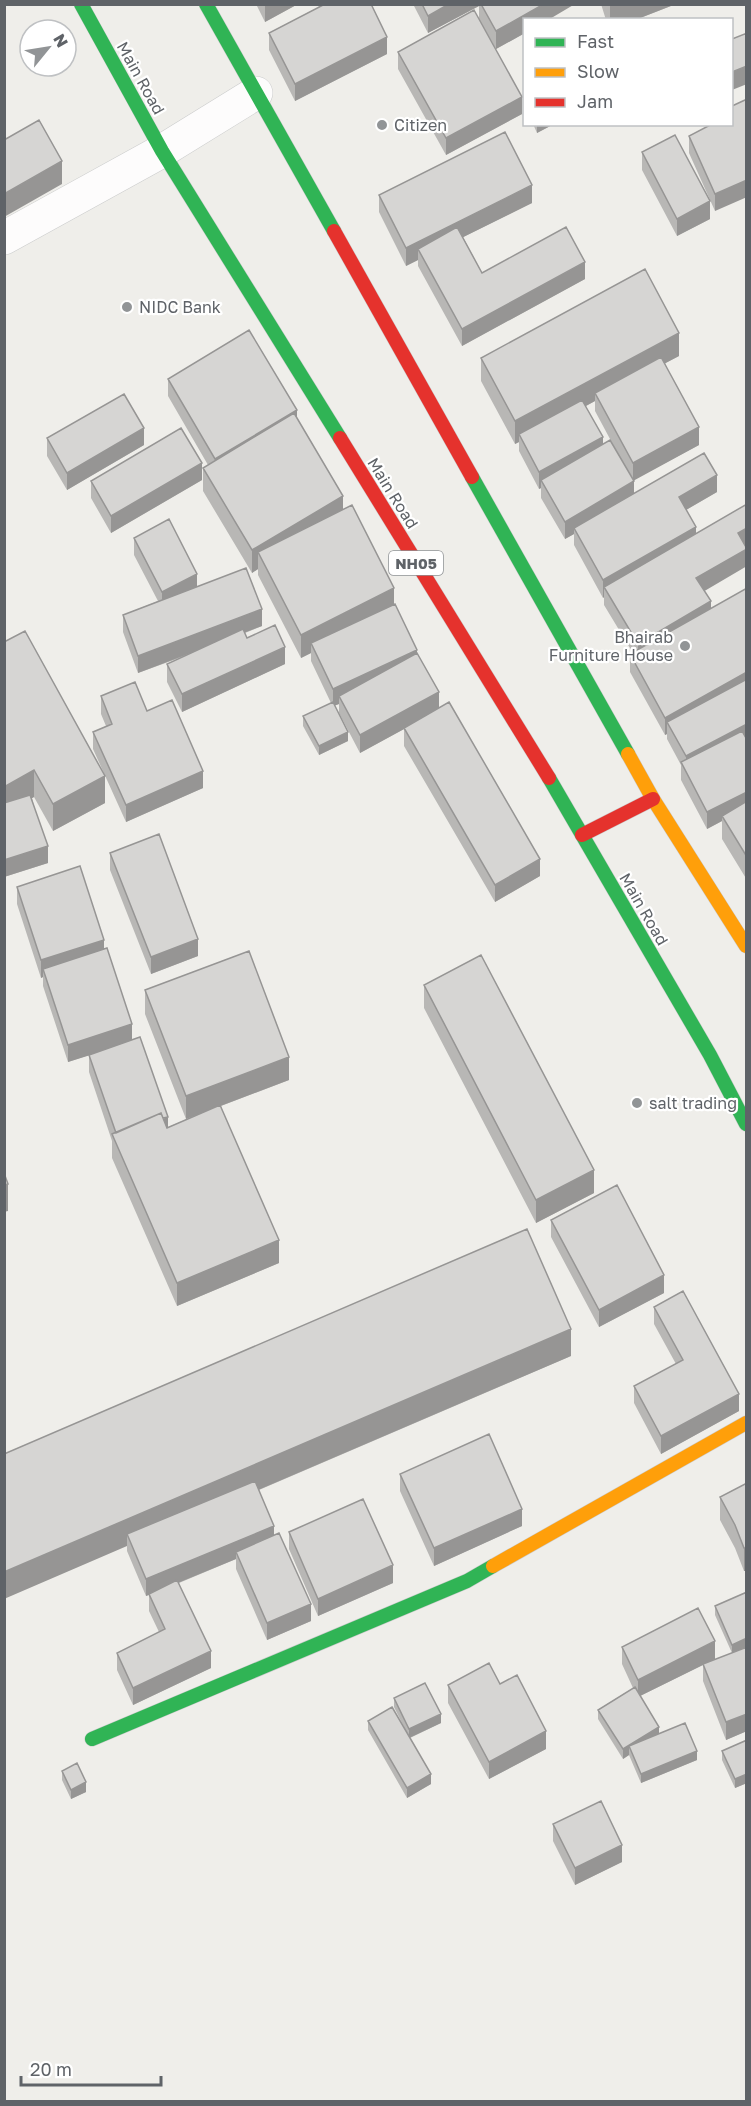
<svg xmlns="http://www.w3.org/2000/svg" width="751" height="2106" viewBox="0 0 751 2106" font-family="'Golos Text',sans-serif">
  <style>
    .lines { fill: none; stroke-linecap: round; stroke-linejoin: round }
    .street-casing { stroke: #cbcccc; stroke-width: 34 }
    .fast-casing { stroke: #cacacb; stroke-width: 15 }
    .slow-casing { stroke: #cacacb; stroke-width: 15 }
    .jam-casing { stroke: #cacacb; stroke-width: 15 }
    .street { stroke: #fdfcfc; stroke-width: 33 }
    .fast { stroke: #30b455; stroke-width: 14 }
    .slow { stroke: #ff9f0a; stroke-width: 14 }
    .jam { stroke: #e5322d; stroke-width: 14 }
    .wall { fill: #b8b7b5; fill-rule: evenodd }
    .shaded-wall { fill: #969594 }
    .building { fill: #d6d5d3; stroke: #969594; stroke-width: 1.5 }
    .poi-dot { fill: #919496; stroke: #fff; stroke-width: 2 }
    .labels { text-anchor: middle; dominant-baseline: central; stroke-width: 4.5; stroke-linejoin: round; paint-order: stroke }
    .shield { fill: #fff; stroke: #8f9295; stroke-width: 1.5 }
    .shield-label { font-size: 15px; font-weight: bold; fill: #5f6368 }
    .street-label { font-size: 16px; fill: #5f6368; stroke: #fff }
    .poi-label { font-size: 16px; fill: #5f6368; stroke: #fff; text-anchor: start }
  </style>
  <rect width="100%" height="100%" fill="#efeeea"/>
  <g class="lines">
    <g class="street-casing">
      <path id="street" d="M4 238 162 151 256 93"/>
    </g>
    <g class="fast-casing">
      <path id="fast" d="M81 4 162 151 340 438
        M206 4 334 231
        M472 477 628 754
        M549 778 710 1055 746 1124
        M92 1739 467 1581 493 1566"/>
    </g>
    <g class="slow-casing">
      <path id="slow" d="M628 754 653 799 746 946
        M493 1566 746 1423"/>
    </g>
    <g class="jam-casing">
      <path id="jam" d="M334 231 472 477
        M340 438 549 778
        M582 835 653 799"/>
    </g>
    <use href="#street" class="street"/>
    <use href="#fast" class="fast"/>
    <use href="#slow" class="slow"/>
    <use href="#jam" class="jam"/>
  </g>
  <path class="wall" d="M256 4H298L265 22Z
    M317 4H371L387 54 295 101 269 50V33L319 7Z
    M413 4H575L525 20V33L496 49 479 19V6L428 33Z
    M601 4H676L635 20H606Z
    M398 52 522 114 446 155 398 69Z
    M533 124H554L537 133Z
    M732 124 715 211 689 153V136Z
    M642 152 710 219 677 236 642 170Z
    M379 195 532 203 463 237 482 273 585 279 462 346 418 266V260L406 266 379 212Z
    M679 356 665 363 699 445 633 480 634 494 717 492 686 510 696 533 745 546 704 591 711 609 747 588V880L722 839V821L707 829 681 780V765L667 739V734L665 735 630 672V654L633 653 604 605V597L603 598 574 545V534L565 539 541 498V488L539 489 519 451V442L515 444 481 381V358ZM595 401V411L617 452 603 444 586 406Z
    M168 379 297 418 343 509 394 604 417 654 439 708 540 876 495 902 404 746V729L360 753 339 713V704L334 706 348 741 319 755 303 726V716L331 703 311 661V653L301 658 258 575V569L252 573 203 491V468L208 465 168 396Z
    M47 438 144 445 67 490 47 456Z
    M202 480 111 533 91 498V481Z
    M134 538 197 586 262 626 245 633 247 638 285 664 182 712 167 682V664L193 653 138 673 123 632V615L158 601 134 555Z
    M4 642 105 803 53 831 34 797 32 798 48 863 4 877Z
    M101 696 147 711 203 788 126 822 93 749V732L106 726 101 714Z
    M110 853 198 956 151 974 110 870Z
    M17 887 104 949 132 1040 168 1127 202 1113 186 1119 145 1014V990L289 1080 221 1106 279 1263 177 1306 112 1158V1141L89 1072V1055L68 1062 43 986V977L41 978 17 904Z
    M424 985 594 1193 536 1223 424 1008Z
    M551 1220 664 1293 599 1327 551 1237Z
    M654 1307 739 1411 661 1454 634 1403V1386L676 1364 654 1324Z
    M571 1356 259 1490 274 1535 311 1621 267 1640 236 1569V1559L179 1583 211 1668 133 1705 117 1670V1653L159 1632 149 1611V1595L146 1596 127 1551V1546L4 1454Z
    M400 1474 522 1526 434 1566 400 1491Z
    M747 1483V1571H744L735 1548 720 1520V1497Z
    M289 1532 393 1583 318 1616 289 1549Z
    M747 1592V1731L726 1740 703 1681V1665L640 1696 659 1734 697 1760 641 1783 629 1755 623 1759 598 1719V1710L633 1688 622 1664V1647L715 1659 709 1662 732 1653 715 1615V1606Z
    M500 1684 546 1749 489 1779 448 1703V1685Z
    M394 1698 441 1723 410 1738 431 1784 407 1798 368 1730V1721L404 1727 394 1707Z
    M747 1740V1783L735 1788 722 1760V1751Z
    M62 1771 86 1792 71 1799 62 1780Z
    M553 1824 622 1862 575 1885 553 1841Z"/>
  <path class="shaded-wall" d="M265 4H298L265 22Z
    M449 4H479V6L428 33V16Z
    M544 4H575L548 20H525V33L496 49V31Z
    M612 4H676L635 20H610V6Z
    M387 37V54L295 101V84Z
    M747 66V84L732 90V72Z
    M522 97V114L446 155V138Z
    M537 124H554L537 133Z
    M62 161V184L4 217V194Z
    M747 180V197L715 211V194Z
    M532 185V203L423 257 418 249V260L406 266V248Z
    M710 201V219L677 236V219Z
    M585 262V279L462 346V329Z
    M679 333V356L598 399 595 393V401L523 440 519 434V442L515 444V421Z
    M297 410V427L215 476V459Z
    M699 427V445L633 481V463Z
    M144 428V445L67 490V473Z
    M603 437V454L541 480V488L539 489V472Z
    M202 463V480L111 533V516Z
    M717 475V492L679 514V497Z
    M634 481V499L574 528V534L565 539V522Z
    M343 496V519L258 552V569L252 573V550Z
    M696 527V545L604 587V597L603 598V580Z
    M747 528V545L738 550V533Z
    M747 549V566L696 596V578Z
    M197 574V591L162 609V592Z
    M394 588V611L311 643V653L301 658V635Z
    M711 601V619L638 661V644Z
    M262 609V626L138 673V656Z
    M285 647V664L182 712V694Z
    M417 650V667L339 696V704L333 706V689Z
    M747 672V689L667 722V734L665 735V718Z
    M439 692V710L360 753V735Z
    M747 724V741L686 770V756Z
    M348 732V741L319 755V746Z
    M34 770V797L4 814V787Z
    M203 771V788L126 822V805Z
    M105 776V803L53 831V804Z
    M747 792V809L722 816V821L707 829V812Z
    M48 846V863L4 877V860Z
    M540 859V876L495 902V885Z
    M198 939V956L151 974V957Z
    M104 940V957L43 969V977L41 978V960Z
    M132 1024V1042L68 1062V1045Z
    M289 1057V1080L186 1119V1096Z
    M168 1117V1134H116Z
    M594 1170V1193L536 1223V1200Z
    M8 1184V1211L4 1212V1185Z
    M279 1240V1263L177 1306V1283Z
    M664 1275V1293L599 1327V1310Z
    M571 1329V1356L132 1544 127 1534V1546L4 1599V1572Z
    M739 1394V1411L661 1454V1436Z
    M522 1509V1526L434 1566V1548Z
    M274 1526V1544L236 1552V1559L146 1596V1579Z
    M744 1548H747V1571H744Z
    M393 1565V1583L318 1616V1599Z
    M311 1604V1621L267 1640V1623Z
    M747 1638V1648L732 1654V1645Z
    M715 1641V1659L638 1697V1680Z
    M211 1651V1668L133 1705V1688Z
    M441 1714V1723L409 1738V1729Z
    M747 1714V1731L726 1740V1722Z
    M659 1727V1736L629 1746V1755L623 1759V1749Z
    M546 1731V1749L489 1779V1762Z
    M697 1751V1760L641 1783V1774Z
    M431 1774V1784L407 1798V1788Z
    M747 1774V1783L735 1788V1779Z
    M86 1782V1792L71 1799V1790Z
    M622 1845V1862L575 1885V1868Z"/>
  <path class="building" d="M325 4H371L387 37 295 84 269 33Z
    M422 4H449L428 16Z
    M481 4H544L496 31Z
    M474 10 522 97 446 138 398 52Z
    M747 33V66L732 72V39Z
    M745 100 747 102V180L715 194 689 136 712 124H732V106Z
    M39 120 62 161 4 194V140Z
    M505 132 532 185 406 248 379 195Z
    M675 135 710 201 677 219 642 152Z
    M457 227 482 273 566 227 585 262 462 329 418 249Z
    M645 269 679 333 515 421 481 358Z
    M249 330 297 410 215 459 168 379Z
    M661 357 699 427 633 463 595 393Z
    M124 394 144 428 67 473 47 438Z
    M582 400 603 437 539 472 519 434Z
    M294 413 343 496 252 550 203 468Z
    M181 428 202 463 111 516 91 481Z
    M610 440 634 481 565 522 541 480Z
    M704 453 717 475 679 497 696 527 603 580 574 528Z
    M747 504V528L738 533 747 549 696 578 711 601 638 644 604 587Z
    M352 505 394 588 301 635 258 552Z
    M169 519 197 574 162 592 134 538Z
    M246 568 262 609 138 656 123 615Z
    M747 588V672L665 718 630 654Z
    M395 604 417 650 333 689 311 643Z
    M275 625 285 647 182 694 167 664 243 629 247 638Z
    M25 631 105 776 53 804 34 770 4 787V642Z
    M417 653 439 692 360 735 339 696Z
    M747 679V724L686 756 667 722Z
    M135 682 147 711 172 700 203 771 126 805 93 732 112 724 101 696Z
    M333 702 348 732 319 746 303 716Z
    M449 702 540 859 495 885 404 728Z
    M742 731 747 740V792L707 812 681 762Z
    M30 795 48 846 4 860V803Z
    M747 801V857L722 816Z
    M159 834 198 939 151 957 110 853Z
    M80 866 104 940 41 960 17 887Z
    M107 948 132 1024 68 1045 43 969Z
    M249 951 289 1057 186 1096 145 990Z
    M481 955 594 1170 536 1200 424 985Z
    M140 1037 168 1117 163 1118 161 1113 116 1133 89 1055Z
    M220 1105 279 1240 177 1283 112 1134 161 1113 167 1128Z
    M4 1173 8 1184 4 1185Z
    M617 1185 664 1275 599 1310 551 1220Z
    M527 1229 571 1329 4 1572V1454Z
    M683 1291 739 1394 661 1436 634 1386 683 1360 654 1307Z
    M489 1434 522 1509 434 1548 400 1474Z
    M255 1481 274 1526 146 1579 127 1534Z
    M747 1483V1548H744L735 1525 720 1497Z
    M363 1499 393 1565 318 1599 289 1532Z
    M279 1533 311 1604 267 1623 236 1552Z
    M177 1580 211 1651 133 1688 117 1653 165 1629 149 1594Z
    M747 1592V1638L732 1645 715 1606Z
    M698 1608 715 1641 638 1680 622 1647Z
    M747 1647V1714L726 1722 703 1664Z
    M489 1663 500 1684 517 1675 546 1731 489 1762 448 1685Z
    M425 1683 441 1714 409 1729 394 1698Z
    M635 1687 659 1727 623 1749 598 1710Z
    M392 1707 431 1774 407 1788 368 1721Z
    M685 1723 697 1751 641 1774 629 1746Z
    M747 1740V1774L735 1779 722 1751Z
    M77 1763 86 1782 71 1790 62 1771Z
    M601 1801 622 1845 575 1868 553 1824Z"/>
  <g class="poi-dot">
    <circle cx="382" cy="125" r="6"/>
    <circle cx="127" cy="307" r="6"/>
    <circle cx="685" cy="646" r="6"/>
    <circle cx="637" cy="1103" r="6"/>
  </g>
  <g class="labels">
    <rect class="shield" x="389" y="551" width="54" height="24" rx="4.5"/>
    <g class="shield-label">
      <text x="416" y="563">NH05</text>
    </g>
    <g class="street-label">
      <text transform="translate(141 78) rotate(61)">Main Road</text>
      <text transform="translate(393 493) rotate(58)">Main Road</text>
      <text transform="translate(644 909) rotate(60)">Main Road</text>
    </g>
    <g class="poi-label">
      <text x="394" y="125">Citizen</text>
      <text x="139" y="307">NIDC Bank</text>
      <text x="673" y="637" text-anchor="end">Bhairab<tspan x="673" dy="18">Furniture House</tspan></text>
      <text x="649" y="1103">salt trading</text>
    </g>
  </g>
  <rect width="751" height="2106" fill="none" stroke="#5f6368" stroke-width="12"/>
  <rect x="523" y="18" width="210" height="108" fill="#ffffff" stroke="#bfc1c3" stroke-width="1.5"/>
  <rect x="535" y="38" width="30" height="9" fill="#30b455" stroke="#bfc1c3" stroke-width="1.5"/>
  <text x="577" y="48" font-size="18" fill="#5f6368">Fast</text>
  <rect x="535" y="68" width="30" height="9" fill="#ff9f0a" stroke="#bfc1c3" stroke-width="1.5"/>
  <text x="577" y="78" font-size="18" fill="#5f6368">Slow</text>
  <rect x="535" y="98" width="30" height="9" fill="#e5322d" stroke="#bfc1c3" stroke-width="1.5"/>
  <text x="577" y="108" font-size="18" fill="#5f6368">Jam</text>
  <g transform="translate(48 48) rotate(60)"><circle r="28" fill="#ffffff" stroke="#bfc1c3" stroke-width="1.5"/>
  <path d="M0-4.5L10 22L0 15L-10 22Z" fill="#919496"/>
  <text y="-9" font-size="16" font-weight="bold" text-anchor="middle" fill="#5f6368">N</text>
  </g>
  <path d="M21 2076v9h140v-9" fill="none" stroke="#5f6368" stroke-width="3"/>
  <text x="30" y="2076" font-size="18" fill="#5f6368" stroke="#ffffff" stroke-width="4.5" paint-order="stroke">20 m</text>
</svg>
